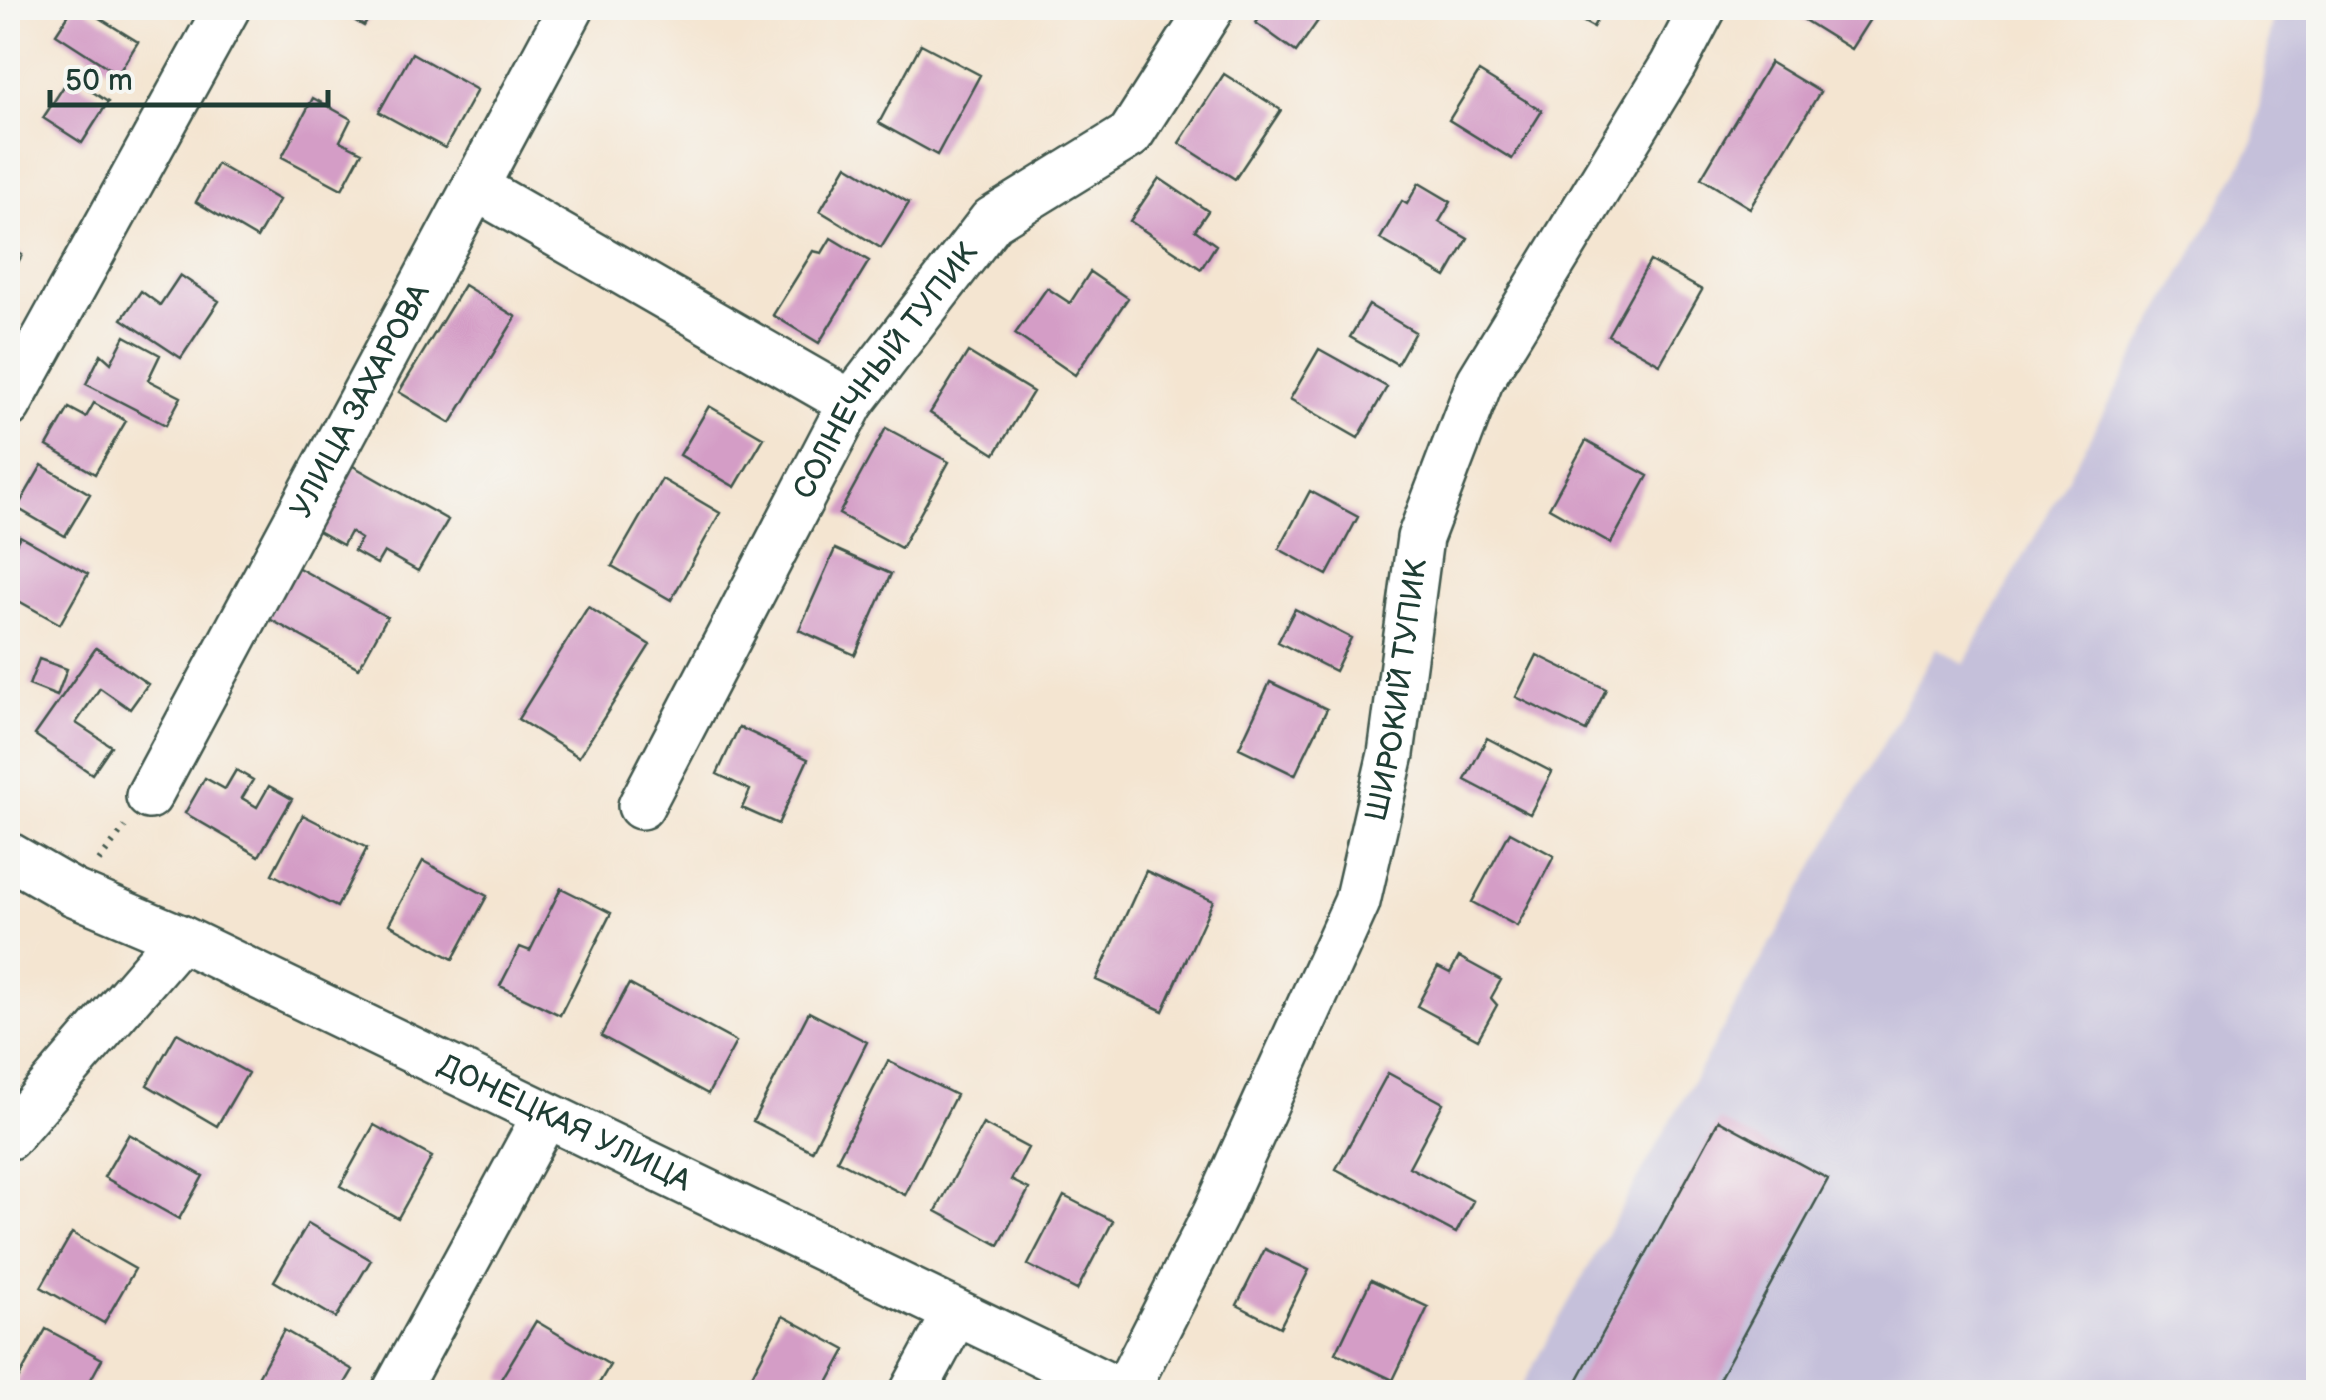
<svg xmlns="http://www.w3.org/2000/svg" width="2326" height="1400" viewBox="0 0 2326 1400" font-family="'Balsamiq Sans',sans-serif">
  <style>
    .industrial { fill: #c5c0da }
    .building { fill: #d49dc6 }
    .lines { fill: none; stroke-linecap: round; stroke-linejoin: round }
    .minor-casing { stroke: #3f564c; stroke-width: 50 }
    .path { stroke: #3f564c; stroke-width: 6; stroke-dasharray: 2.5 8; stroke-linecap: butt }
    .minor { stroke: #fff; stroke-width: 45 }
    .labels { text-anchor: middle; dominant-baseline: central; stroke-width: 8; stroke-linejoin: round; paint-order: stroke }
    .street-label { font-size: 30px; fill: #1f3d34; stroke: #f6f6f2 }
  </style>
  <rect width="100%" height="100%" fill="#f6f6f2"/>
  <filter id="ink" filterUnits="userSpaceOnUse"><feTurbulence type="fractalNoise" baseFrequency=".01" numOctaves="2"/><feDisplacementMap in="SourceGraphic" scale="20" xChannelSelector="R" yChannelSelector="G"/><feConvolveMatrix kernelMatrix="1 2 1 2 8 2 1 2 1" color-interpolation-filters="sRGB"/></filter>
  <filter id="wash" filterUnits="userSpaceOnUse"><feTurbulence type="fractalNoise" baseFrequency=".0048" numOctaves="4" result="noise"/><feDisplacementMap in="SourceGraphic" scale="40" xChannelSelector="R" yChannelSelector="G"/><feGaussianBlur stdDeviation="2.25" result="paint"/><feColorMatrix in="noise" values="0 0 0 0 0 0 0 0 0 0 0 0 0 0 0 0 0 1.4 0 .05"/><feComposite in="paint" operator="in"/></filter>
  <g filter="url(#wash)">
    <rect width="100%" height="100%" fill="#f4e5d1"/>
    <path class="industrial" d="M2274 8H2318V1392H1518L1937 648 1964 664 2254 142Z"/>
    <g id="blocks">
      <path class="building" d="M73 8H83L138 42 118 74 56 34Z
        M333 8H375L364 26Z
        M1267 8H1327L1296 52 1256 23Z
        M1559 8H1604L1593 27Z
        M1785 8H1877L1851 49Z
        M921 44 980 75 937 155 879 123Z
        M412 53 477 90 445 148 379 112Z
        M1770 62 1820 92 1750 208 1701 178Z
        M1479 72 1542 111 1512 159 1449 120Z
        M1224 74 1281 110 1235 179 1179 143Z
        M70 77 108 102 82 143 43 118Z
        M313 98 351 119 340 141 362 152 342 189 282 157Z
        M217 164 279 200 257 238 196 202Z
        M847 165 909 203 881 248 820 211Z
        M1159 178 1208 211 1195 230 1216 245 1201 269 1130 221Z
        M1419 183 1451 202 1439 222 1468 239 1446 277 1380 239 1402 201 1407 204Z
        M831 238 869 261 819 343 773 315 813 251 822 253Z
        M8 247 22 255 8 281Z
        M1650 261 1702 290 1660 364 1608 335Z
        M1090 272 1128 298 1075 375 1015 334 1047 288 1070 303Z
        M180 275 219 301 181 358 122 319 141 291 160 305Z
        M464 285 516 317 451 423 399 392Z
        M1369 305 1415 332 1397 364 1350 337Z
        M125 336 160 355 148 380 181 397 166 425 86 384 101 354 111 363Z
        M1319 349 1387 387 1358 438 1290 399Z
        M968 352 1033 392 995 454 930 413Z
        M94 403 126 421 95 474 47 446 69 408 86 417Z
        M709 406 764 438 735 487 680 455Z
        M886 428 949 462 901 548 839 514Z
        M1586 441 1648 476 1611 543 1549 508Z
        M346 462 448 520 418 571 384 552 377 564 354 551 361 539 350 532 343 545 309 526Z
        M42 465 90 494 65 536 17 508Z
        M662 479 720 513 671 600 612 566Z
        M1310 491 1358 517 1327 575 1279 549Z
        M20 536 88 574 60 624 8 595V559Z
        M835 549 891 574 855 655 799 630Z
        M295 566 387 617 359 668 266 617Z
        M588 607 650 645 579 757 518 719Z
        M1295 609 1351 638 1335 671 1278 642Z
        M96 648 148 684 130 709 100 688 76 723 111 746 92 774 35 735Z
        M1537 655 1606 689 1586 731 1516 697Z
        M39 659 67 669 57 696 29 685Z
        M1270 682 1327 709 1295 775 1239 748Z
        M739 727 808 759 778 824 742 808 750 790 717 774Z
        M1487 738 1552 772 1530 814 1465 780Z
        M236 770 253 780 242 798 257 807 269 786 292 799 259 856 185 813 205 778 225 789Z
        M303 815 367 848 337 907 272 874Z
        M1510 832 1554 856 1517 926 1472 902Z
        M423 861 487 896 453 959 389 924Z
        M1146 871 1213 901 1163 1011 1096 980Z
        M561 888 611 913 560 1015 500 986 520 947 530 951Z
        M1459 957 1501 980 1491 998 1497 1005 1478 1039 1417 1006 1438 967 1450 973Z
        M629 984 736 1042 708 1094 601 1036Z
        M809 1012 867 1042 812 1151 753 1121Z
        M177 1033 248 1073 217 1126 147 1085Z
        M888 1061 956 1095 905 1195 837 1160Z
        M1388 1073 1443 1103 1409 1167 1473 1201 1456 1233 1336 1169Z
        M1719 1120 1828 1179 1712 1392H1571Z
        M983 1124 1028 1148 1011 1180 1029 1189 999 1245 936 1211Z
        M374 1125 432 1157 398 1218 340 1186Z
        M129 1134 203 1176 179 1219 104 1177Z
        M1064 1196 1113 1221 1077 1290 1028 1265Z
        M308 1223 371 1260 336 1318 274 1281Z
        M72 1233 135 1269 104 1323 41 1287Z
        M1265 1249 1309 1270 1280 1327 1237 1305Z
        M1371 1280 1428 1307 1393 1380 1336 1353Z
        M783 1316 846 1350 823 1392H779L751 1377Z
        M536 1321 610 1365 594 1392H525L501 1379Z
        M46 1329 102 1359 84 1392H11Z
        M284 1330 353 1370 340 1392H285L258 1377Z"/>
    </g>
  </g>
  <g filter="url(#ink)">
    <use href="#blocks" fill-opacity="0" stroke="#3f564c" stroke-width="2.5"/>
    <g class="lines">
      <g class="minor-casing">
        <g id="minor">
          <path d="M475 187 851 403"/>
          <path d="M8 405 227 8"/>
          <path id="s1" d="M149 796 571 8"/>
          <path id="s2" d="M641 806 851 403 992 220 1130 135 1211 8"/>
          <path id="s3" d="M8 855 74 893 180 938 1121 1392"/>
          <path d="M8 1137 180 938"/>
          <path d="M395 1392 545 1116"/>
          <path d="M913 1392 956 1313"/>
          <path id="s4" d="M1125 1392 1215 1215 1357 902 1391 754 1420 538 1480 381 1673 65 1703 8"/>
        </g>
      </g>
      <path class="path" d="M99 861 125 827"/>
      <use href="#minor" class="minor"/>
    </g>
  </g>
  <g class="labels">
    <g class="street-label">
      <text stroke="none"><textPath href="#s2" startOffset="500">СОЛНЕЧНЫЙ ТУПИК</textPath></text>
      <text stroke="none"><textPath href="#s1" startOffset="448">УЛИЦА ЗАХАРОВА</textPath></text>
      <text stroke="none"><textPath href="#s4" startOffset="758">ШИРОКИЙ ТУПИК</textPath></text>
      <text stroke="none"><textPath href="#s3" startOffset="618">ДОНЕЦКАЯ УЛИЦА</textPath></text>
    </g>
  </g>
  <rect width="2326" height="1400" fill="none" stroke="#f6f6f2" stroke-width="40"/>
  <path d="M50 90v15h278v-15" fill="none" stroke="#1f3d34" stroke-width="5"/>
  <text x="65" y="90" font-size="30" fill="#1f3d34" stroke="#f6f6f2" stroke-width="8" paint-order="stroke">50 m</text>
</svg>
